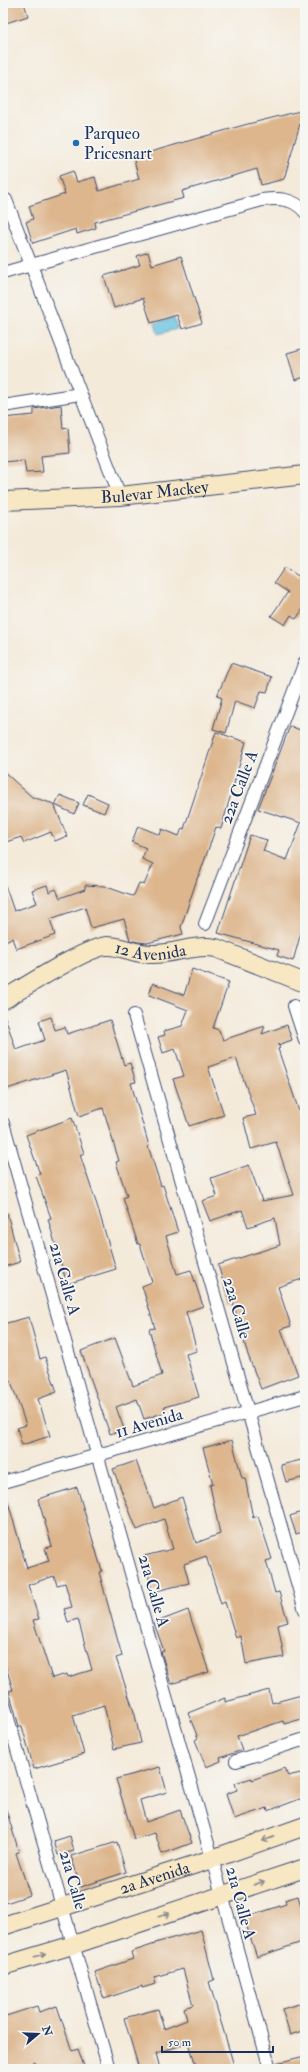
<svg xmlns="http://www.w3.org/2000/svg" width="308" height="2072" viewBox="0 0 308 2072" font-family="'IM FELL Double Pica',serif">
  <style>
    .water { fill: #62c1e0; stroke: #3e789f }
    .building { fill: #ddb68d; fill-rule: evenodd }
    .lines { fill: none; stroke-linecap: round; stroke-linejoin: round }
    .street-casing { stroke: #3c4b71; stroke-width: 14 }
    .secondary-casing { stroke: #3c4b71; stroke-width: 20 }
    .street { stroke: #fff; stroke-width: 12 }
    .secondary { stroke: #f8e7c3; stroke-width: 18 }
    .oneway { stroke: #8a8b90 }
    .poi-dot { fill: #1f6fb2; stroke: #f6f6f2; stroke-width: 1.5 }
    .labels { text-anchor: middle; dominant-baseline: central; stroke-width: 3.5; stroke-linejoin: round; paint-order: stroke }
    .poi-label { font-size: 17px; fill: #1b2f5e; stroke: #f6f6f2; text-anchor: start }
    .street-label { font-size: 17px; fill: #1b2f5e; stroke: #f6f6f2 }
  </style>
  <rect width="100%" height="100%" fill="#f6f6f2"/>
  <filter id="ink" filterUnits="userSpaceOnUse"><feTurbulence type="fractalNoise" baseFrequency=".025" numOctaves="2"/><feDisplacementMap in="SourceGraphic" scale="8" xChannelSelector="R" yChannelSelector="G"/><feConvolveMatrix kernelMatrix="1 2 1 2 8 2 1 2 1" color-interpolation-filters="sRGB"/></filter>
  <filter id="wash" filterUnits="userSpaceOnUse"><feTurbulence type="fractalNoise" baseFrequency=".012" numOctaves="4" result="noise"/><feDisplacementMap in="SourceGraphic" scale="16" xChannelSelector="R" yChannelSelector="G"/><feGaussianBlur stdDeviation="0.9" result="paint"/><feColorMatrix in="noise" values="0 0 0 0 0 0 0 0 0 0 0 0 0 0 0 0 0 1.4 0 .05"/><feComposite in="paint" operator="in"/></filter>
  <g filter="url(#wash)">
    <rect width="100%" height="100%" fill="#f4eada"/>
    <path class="water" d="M174 318 177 329 158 334 155 323Z"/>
    <g id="blocks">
      <path class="building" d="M3 3H24L28 16 3 24Z
        M304 110 284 179 261 185 257 169 182 191 184 198 95 222 96 228 77 234 76 229 33 243 26 222 33 219 29 206 65 194 59 176 73 171 77 182 95 177 99 191 139 179 133 157 244 125Z
        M148 252 152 265 181 256 202 323 182 329 177 315 151 323 143 298 114 308 104 276 140 265 137 256Z
        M305 348V377L295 380 287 353Z
        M61 405 63 429 68 428 70 453 41 456 43 472 26 473 24 460 3 462V418L34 415V409Z
        M285 567 298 576 305 571V606L296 619 291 615 285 625 271 616 288 592 274 583Z
        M231 663 272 677 267 692 261 691 255 708 235 701 226 733 213 729 222 698 217 696Z
        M290 726 305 732V918L293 961 277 956 279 950 218 933 250 835 267 840 263 851 287 860 301 823 258 809Z
        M216 732 246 742 221 829 216 827 199 876H198L181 927 183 934 147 943 138 942 130 940 124 919 91 928 85 907 50 919 55 935 16 949 12 938 3 942V885H5L14 911 37 903 32 890 47 885 49 892 56 889 60 898 85 889V885L104 886 132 896 134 895 139 883 144 885 153 864 142 859 146 848 132 842 138 826 160 835 162 829 179 836 182 828 184 829Z
        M3 771 32 797 54 804 67 836 55 841 51 832 24 843 21 837 3 843Z
        M88 794 108 803 104 813 83 805Z
        M60 795 79 803 74 814 55 805Z
        M192 969 229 982 213 1028 219 1030 223 1040 265 1026 262 1034 287 1025 292 1040 278 1045 280 1048 278 1049 305 1129V1278L278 1287 291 1326 281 1329 298 1375 261 1389 248 1355 233 1303 230 1304 218 1265 280 1245 275 1218 248 1227 242 1210 210 1221 202 1201 217 1196 211 1178 249 1165 262 1201 294 1195 276 1142 251 1149 243 1118 256 1115 236 1058 208 1067 224 1115 189 1126 173 1079 184 1076 175 1049 163 1053 158 1037 165 1035 164 1031 182 1026 188 1010 149 995 153 983 184 995Z
        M3 1017H5L16 1050 45 1040 39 1021 51 1017 55 1030 65 1027 67 1034 110 1020 124 1065 130 1063 136 1082 131 1083 149 1146H148L161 1186 163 1185 178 1232 166 1236 177 1274 191 1270 203 1306 186 1312 197 1351 186 1354 199 1397 164 1407 166 1412 144 1419 137 1399 116 1407 124 1429 110 1434 81 1351 115 1338 133 1386 162 1375 149 1329 155 1328 142 1286 152 1282 140 1244H138L123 1198 127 1196 116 1162 119 1161 103 1108 79 1116 66 1070 7 1089 3 1077Z
        M72 1118 84 1153 80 1155 97 1205 116 1269 67 1284 48 1219 51 1218 36 1176 40 1174 26 1135Z
        M3 1213H7L20 1262 3 1267Z
        M29 1317 40 1359 45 1357 57 1392 38 1399 50 1436 22 1445 17 1428 26 1425 10 1379 3 1381V1324Z
        M232 1440 242 1478H245L253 1518 258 1516 272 1559 266 1561 275 1593 279 1592 288 1622 278 1625 284 1657 246 1664 241 1636 236 1638 225 1602 221 1604 206 1556 184 1564 189 1583 152 1592 144 1556 173 1549 164 1519 137 1530 113 1469 136 1461 154 1508 182 1497 196 1543 220 1534 210 1485 213 1484 203 1448Z
        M305 1459V1477L286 1482 281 1465Z
        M77 1487 102 1571 99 1572 122 1656 116 1658 135 1715 141 1743 114 1749 104 1705 73 1715 84 1754 34 1769 22 1726H19L9 1691 13 1690 3 1657V1495H6L27 1568 49 1561 45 1548 52 1546 38 1499ZM54 1576 57 1585 65 1583 72 1607 64 1609 68 1622 78 1619 92 1670 68 1677 67 1674 52 1678 33 1620 39 1619 28 1585Z
        M305 1511V1531L296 1534 290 1516Z
        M188 1610 209 1672 171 1684 161 1652 164 1651 154 1623Z
        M269 1690 272 1703 305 1694V1718L284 1724 283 1721 237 1736 242 1750 220 1758 221 1761 206 1767 195 1740 198 1738 188 1713 225 1698V1702Z
        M160 1767 167 1792 140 1800 146 1822 180 1810 192 1843 162 1854 155 1833 134 1839 116 1779Z
        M284 1768 288 1776 305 1772V1797L268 1811 267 1808 234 1819 226 1794 237 1790 235 1783 252 1778V1780Z
        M6 1809 19 1852 16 1853 30 1895 3 1904V1810Z
        M70 1836 74 1851 58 1855 54 1841Z
        M117 1842 126 1872 81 1887 71 1856Z
        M298 1896 305 1919V1941L257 1957 244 1918 286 1904 285 1900Z
        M201 1930 214 1980 209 1982 235 2069H197L189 2043 156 2053 160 2069H139L124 2018 158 2009 164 2029 187 2020 184 2008 193 2005 183 1969 154 1977 156 1984 142 1988V1986L104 1999 95 1972 133 1959 131 1952 155 1944V1943Z
        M305 2002V2030L290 2035 282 2009Z
        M37 2006 39 2012 57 2006 72 2051 78 2049 85 2069H38L35 2062 15 2069H3V2017Z
        M305 2056V2069H277L276 2063Z"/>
    </g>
  </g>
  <g filter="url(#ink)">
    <use href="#blocks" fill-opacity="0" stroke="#3c4b71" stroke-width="1"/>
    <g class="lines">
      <g class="street-casing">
        <path id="street" d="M6 200 120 496
          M3 273 262 200C278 198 294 198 305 212
          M3 406 80 394
          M205 924 305 662
          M294 1006 305 1040
          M134 1015 305 1610
          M3 1123 208 1844 270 2069
          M3 1482 305 1396
          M3 1701 109 2069
          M236 1761 305 1739"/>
      </g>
      <g class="secondary-casing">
        <g id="secondary">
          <path id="s1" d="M3 501 120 496 305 475"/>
          <path id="s2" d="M3 1000C23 988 90 945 108 946 123 946 136 955 153 954 175 954 194 944 216 948L305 983"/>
          <path id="s3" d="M3 1926 212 1859 305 1826"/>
          <path d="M3 1966 73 1945 305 1868"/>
        </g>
      </g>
      <use href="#street" class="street"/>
      <use href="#secondary" class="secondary"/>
    </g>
    <defs><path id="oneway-shaft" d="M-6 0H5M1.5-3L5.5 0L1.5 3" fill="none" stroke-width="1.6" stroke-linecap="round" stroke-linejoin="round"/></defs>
    <g class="oneway">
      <use href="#oneway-shaft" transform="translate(268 1839) rotate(160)"/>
      <use href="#oneway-shaft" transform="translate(259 1883) rotate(-19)"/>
      <use href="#oneway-shaft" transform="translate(164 1915) rotate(-18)"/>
      <use href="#oneway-shaft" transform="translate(40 1955) rotate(-16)"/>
    </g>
  </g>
  <circle class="poi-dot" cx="76" cy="143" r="4"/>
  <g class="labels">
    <g class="poi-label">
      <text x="84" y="133">Parqueo<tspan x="84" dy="20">Pricesnart</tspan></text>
    </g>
    <g class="street-label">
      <text stroke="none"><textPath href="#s1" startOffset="152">Bulevar Mackey</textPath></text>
      <text transform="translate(239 787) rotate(-69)">22a Calle A</text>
      <text stroke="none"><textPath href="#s2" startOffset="162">12 Avenida</textPath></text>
      <text transform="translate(65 1279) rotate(74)">21a Calle A</text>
      <text transform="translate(237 1308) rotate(74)">22a Calle</text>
      <text transform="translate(149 1423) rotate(-16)">11 Avenida</text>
      <text transform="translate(154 1591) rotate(74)">21a Calle A</text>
      <text stroke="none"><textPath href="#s3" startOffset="159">2a Avenida</textPath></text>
      <text transform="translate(73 1880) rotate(74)">21a Calle</text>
      <text transform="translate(241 1903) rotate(75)">21a Calle A</text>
    </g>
  </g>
  <rect width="308" height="2072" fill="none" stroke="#f6f6f2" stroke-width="16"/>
  <g transform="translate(38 2034) rotate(71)" stroke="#f6f6f2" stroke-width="3" paint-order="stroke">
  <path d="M0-3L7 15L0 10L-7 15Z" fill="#1b2f5e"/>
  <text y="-6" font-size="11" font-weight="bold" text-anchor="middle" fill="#1b2f5e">N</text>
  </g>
  <path d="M162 2046v6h111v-6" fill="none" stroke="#1b2f5e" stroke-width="2"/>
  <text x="168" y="2046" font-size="12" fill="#1b2f5e" stroke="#f6f6f2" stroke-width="3" paint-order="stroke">50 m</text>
</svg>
